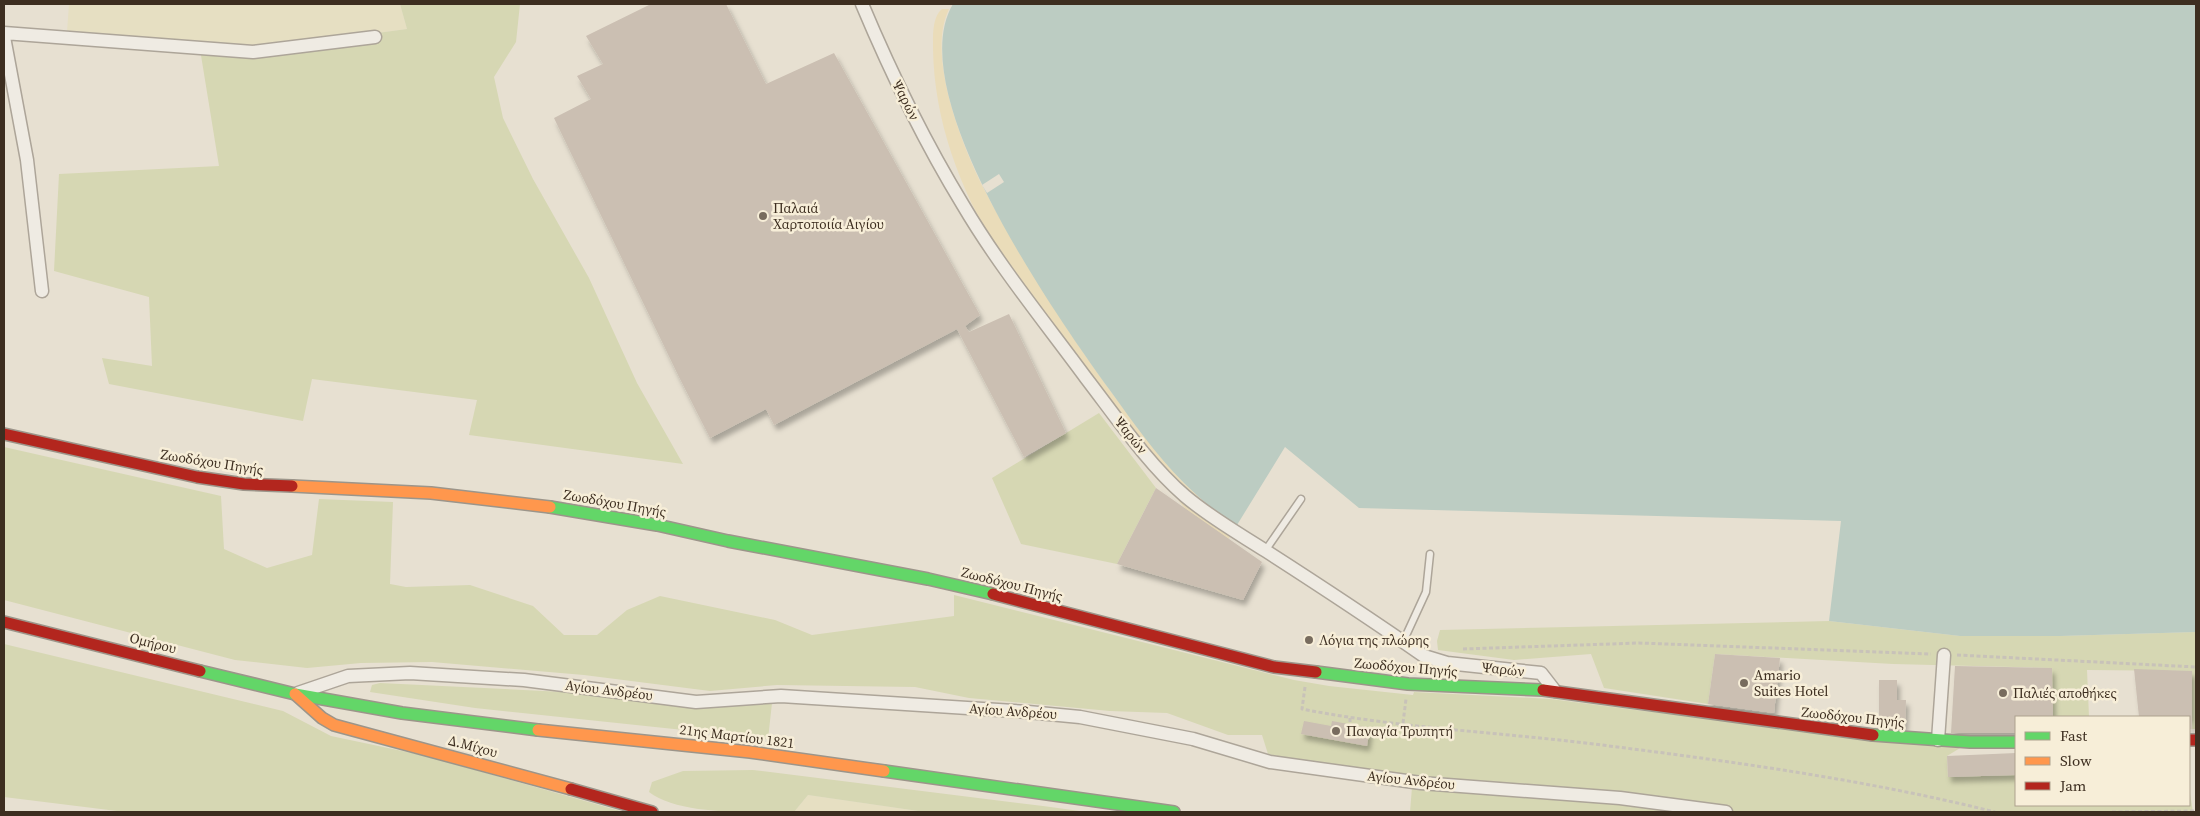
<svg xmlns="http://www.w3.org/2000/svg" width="2200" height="816" viewBox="0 0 2200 816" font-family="'Source Serif 4',serif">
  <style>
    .farmland { fill: #e6dfc2 }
    .green { fill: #d6d7b3 }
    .sand { fill: #eadcb9 }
    .water { fill: #bcccc2 }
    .pier { fill: #e7e0d1 }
    .building { fill: #cbbfb2; filter: url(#shadow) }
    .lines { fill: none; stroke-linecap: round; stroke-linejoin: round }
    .lane-casing { stroke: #ada599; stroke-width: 9 }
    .street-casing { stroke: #ada599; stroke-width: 15 }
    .fast-casing { stroke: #9c958a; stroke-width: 14 }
    .slow-casing { stroke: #9c958a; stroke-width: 14 }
    .jam-casing { stroke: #9c958a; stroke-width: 14 }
    .path { stroke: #c8c2b9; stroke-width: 3; stroke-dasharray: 4 2.5; stroke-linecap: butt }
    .lane { stroke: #efebe3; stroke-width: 6 }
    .street { stroke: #efebe3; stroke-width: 12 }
    .fast { stroke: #63d668; stroke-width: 11 }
    .slow { stroke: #ff974d; stroke-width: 11 }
    .jam { stroke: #b3261e; stroke-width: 11 }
    .poi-dot { fill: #786c5e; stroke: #f7eed8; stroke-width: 2 }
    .labels { text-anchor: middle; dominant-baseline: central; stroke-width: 5; stroke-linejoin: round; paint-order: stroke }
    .street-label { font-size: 14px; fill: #3d2e20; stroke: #f7eed8 }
    .poi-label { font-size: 14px; fill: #3d2e20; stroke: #f7eed8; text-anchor: start }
  </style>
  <defs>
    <filter id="shadow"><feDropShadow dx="3" dy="5.5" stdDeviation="2.5" flood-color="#0004"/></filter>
  </defs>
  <rect width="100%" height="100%" fill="#e7e0d1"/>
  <path class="farmland" d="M69 4H400L407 29 288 45 251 47 67 32Z
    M808 795 925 812H794Z"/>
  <path class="green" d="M400 4H520L516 42 494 77 503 118 533 179 589 278 637 383 683 464 469 435 477 400 312 379 303 421 109 384 102 358 152 366 149 297 54 271 59 174 219 166 199 43 251 47 288 45 407 29Z
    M1099 413 1156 488 1117 564 1021 544 992 478Z
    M4 447 221 496 224 549 267 568 312 555 319 499 393 502 390 584 406 587 470 585 533 606 564 635H597L627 610 660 596 775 620 812 635 954 616V595L1294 680 1329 686 1413 695 1414 692 1551 699 1643 711 1970 742 1947 756 1948 777 2016 775V805H2189V787L2193 812H1410L1413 775 1341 768 1268 754 1262 735H1228L1167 713 1110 711 969 698 915 687 777 685 710 691 584 675 432 662 361 663 307 668 235 660 4 600Z
    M1829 621 1960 636H2060L2196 632V729H2192V671L2087 670 2089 717H2053L2051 668 1893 664 1715 654 1708 704 1604 688 1591 654 1514 660 1438 650 1437 641 1440 630Z
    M4 644 283 711 331 736 426 756 624 812H125L4 797Z
    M380 683 564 692 695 707 772 703 768 739 475 708 370 692 372 685Z
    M753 770 1043 806 1087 812H925L808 795 794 812C755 812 680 816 649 792L652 782 683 771Z"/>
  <path class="sand" d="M942 9H949C929 50 954 120 970 159 985 195 1006 229 1026 262 1061 321 1098 377 1141 431 1154 448 1168 467 1184 483 1200 499 1218 514 1237 525L1225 545 1191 516 1167 486 997 250C960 189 934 121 933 48 933 36 932 17 942 9Z"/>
  <path class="water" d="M953 4H2196V632L2060 636H1960L1829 621 1841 521 1359 508 1285 447 1237 525C1218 514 1200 499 1184 483 1156 455 1132 421 1109 389 1056 316 900 93 953 4Z"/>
  <path class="pier" d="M999 174 1004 182 987 193 982 185Z"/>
  <path class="building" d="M651 4H726L766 84 834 53 980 315 965 326 969 332 1009 314 1066 433 1024 457 957 329 774 425 766 409 710 438 679 377 554 118 591 99 577 76 603 64 586 36Z
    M1156 488 1262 562 1243 600 1117 564Z
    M1715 654 1780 658 1774 713 1708 704Z
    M1955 666 2052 668 2053 717H2016V733H1951Z
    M2134 669 2192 671V729H2189V717H2139Z
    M1879 680H1897V700H1906L1905 727 1879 726Z
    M1304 721 1331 726 1332 721 1370 728 1367 746 1301 734Z
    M2016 753V775L1948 777 1947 756Z"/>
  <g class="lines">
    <g class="lane-casing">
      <path id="lane" d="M1265 551 1301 499
        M1403 642 1426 592 1430 554"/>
    </g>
    <g class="street-casing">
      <path id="street" d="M862 4C891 73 924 141 963 205 999 266 1044 321 1086 378 1116 417 1148 464 1185 496 1211 518 1238 533 1266 551 1319 585 1372 620 1424 656L1447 663 1541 673 1555 691
        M4 33 253 52 375 37
        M4 37 27 160 42 291
        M298 693 348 676 410 673 524 680 696 702 781 696 1028 712 1080 717 1193 739 1270 762 1421 783 1620 798 1726 812
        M1938 740 1944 655"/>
    </g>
    <g class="fast-casing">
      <path id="fast" d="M550 507 657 525 728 541 928 579 993 594
        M200 671 295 694 402 713 538 730
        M1316 672 1408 684 1543 690
        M1873 735 1970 742H2016
        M884 771 1174 812"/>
    </g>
    <g class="slow-casing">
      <path id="slow" d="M292 486 431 493 550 507
        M295 694 322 718 334 725 571 789
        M538 730 750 752 884 771"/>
    </g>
    <g class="jam-casing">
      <path id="jam" d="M4 434 197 477 244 484 292 486
        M993 594 1274 667 1316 672
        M4 622 200 671
        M1543 690 1873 735
        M2189 740H2196
        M571 789 652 812"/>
    </g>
    <path class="path" d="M1463 649 1639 643 1931 654
      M1957 655 2196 667
      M1305 687 1302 709C1398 728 1497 732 1594 744 1728 761 1863 779 1995 812
      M1350 718V724
      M1403 723 1406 699
      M2112 812 2196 811"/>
    <use href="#lane" class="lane"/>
    <use href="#street" class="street"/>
    <use href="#fast" class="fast"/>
    <use href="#slow" class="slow"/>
    <use href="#jam" class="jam"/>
  </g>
  <g class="poi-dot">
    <circle cx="763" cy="216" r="5"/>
    <circle cx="1309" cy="640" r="5"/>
    <circle cx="1744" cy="683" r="5"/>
    <circle cx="2003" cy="693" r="5"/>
    <circle cx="1336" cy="731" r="5"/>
  </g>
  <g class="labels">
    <g class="street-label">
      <text transform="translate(906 100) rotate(63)">Ψαρών</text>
      <text transform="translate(1131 435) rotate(51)">Ψαρών</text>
      <text transform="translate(212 462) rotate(9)">Ζωοδόχου Πηγής</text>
      <text transform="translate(615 503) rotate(10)">Ζωοδόχου Πηγής</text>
      <text transform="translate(1012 584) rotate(14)">Ζωοδόχου Πηγής</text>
      <text transform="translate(153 643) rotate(14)">Ομήρου</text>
      <text transform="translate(1406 667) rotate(5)">Ζωοδόχου Πηγής</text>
      <text transform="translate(1503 669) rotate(6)">Ψαρών</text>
      <text transform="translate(609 690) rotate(7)">Αγίου Ανδρέου</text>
      <text transform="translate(1013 711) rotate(4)">Αγίου Ανδρέου</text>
      <text transform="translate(1853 717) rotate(6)">Ζωοδόχου Πηγής</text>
      <text transform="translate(737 736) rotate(7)">21ης Μαρτίου 1821</text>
      <text transform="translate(473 746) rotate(15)">Δ.Μίχου</text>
      <text transform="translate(1411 780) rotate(6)">Αγίου Ανδρέου</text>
    </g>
    <g class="poi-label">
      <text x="773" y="208">Παλαιά<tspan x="773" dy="16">Χαρτοποιία Αιγίου</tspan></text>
      <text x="1319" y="640">Λόγια της πλώρης</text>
      <text x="1754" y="675">Amario<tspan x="1754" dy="16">Suites Hotel</tspan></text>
      <text x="2013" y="693">Παλιές αποθήκες</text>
      <text x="1346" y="731">Παναγία Τρυπητή</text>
    </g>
  </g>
  <rect width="2200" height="816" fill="none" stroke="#3d2e20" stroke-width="10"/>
  <rect x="2015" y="716" width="175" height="90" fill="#f7eed8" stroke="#ada18e"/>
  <rect x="2025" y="732" width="25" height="8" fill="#63d668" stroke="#ada18e"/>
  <text x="2060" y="741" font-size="15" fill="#3d2e20">Fast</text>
  <rect x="2025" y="757" width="25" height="8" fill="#ff974d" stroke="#ada18e"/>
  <text x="2060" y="766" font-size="15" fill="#3d2e20">Slow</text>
  <rect x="2025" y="782" width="25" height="8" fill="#b3261e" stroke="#ada18e"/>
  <text x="2060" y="791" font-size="15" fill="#3d2e20">Jam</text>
</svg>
